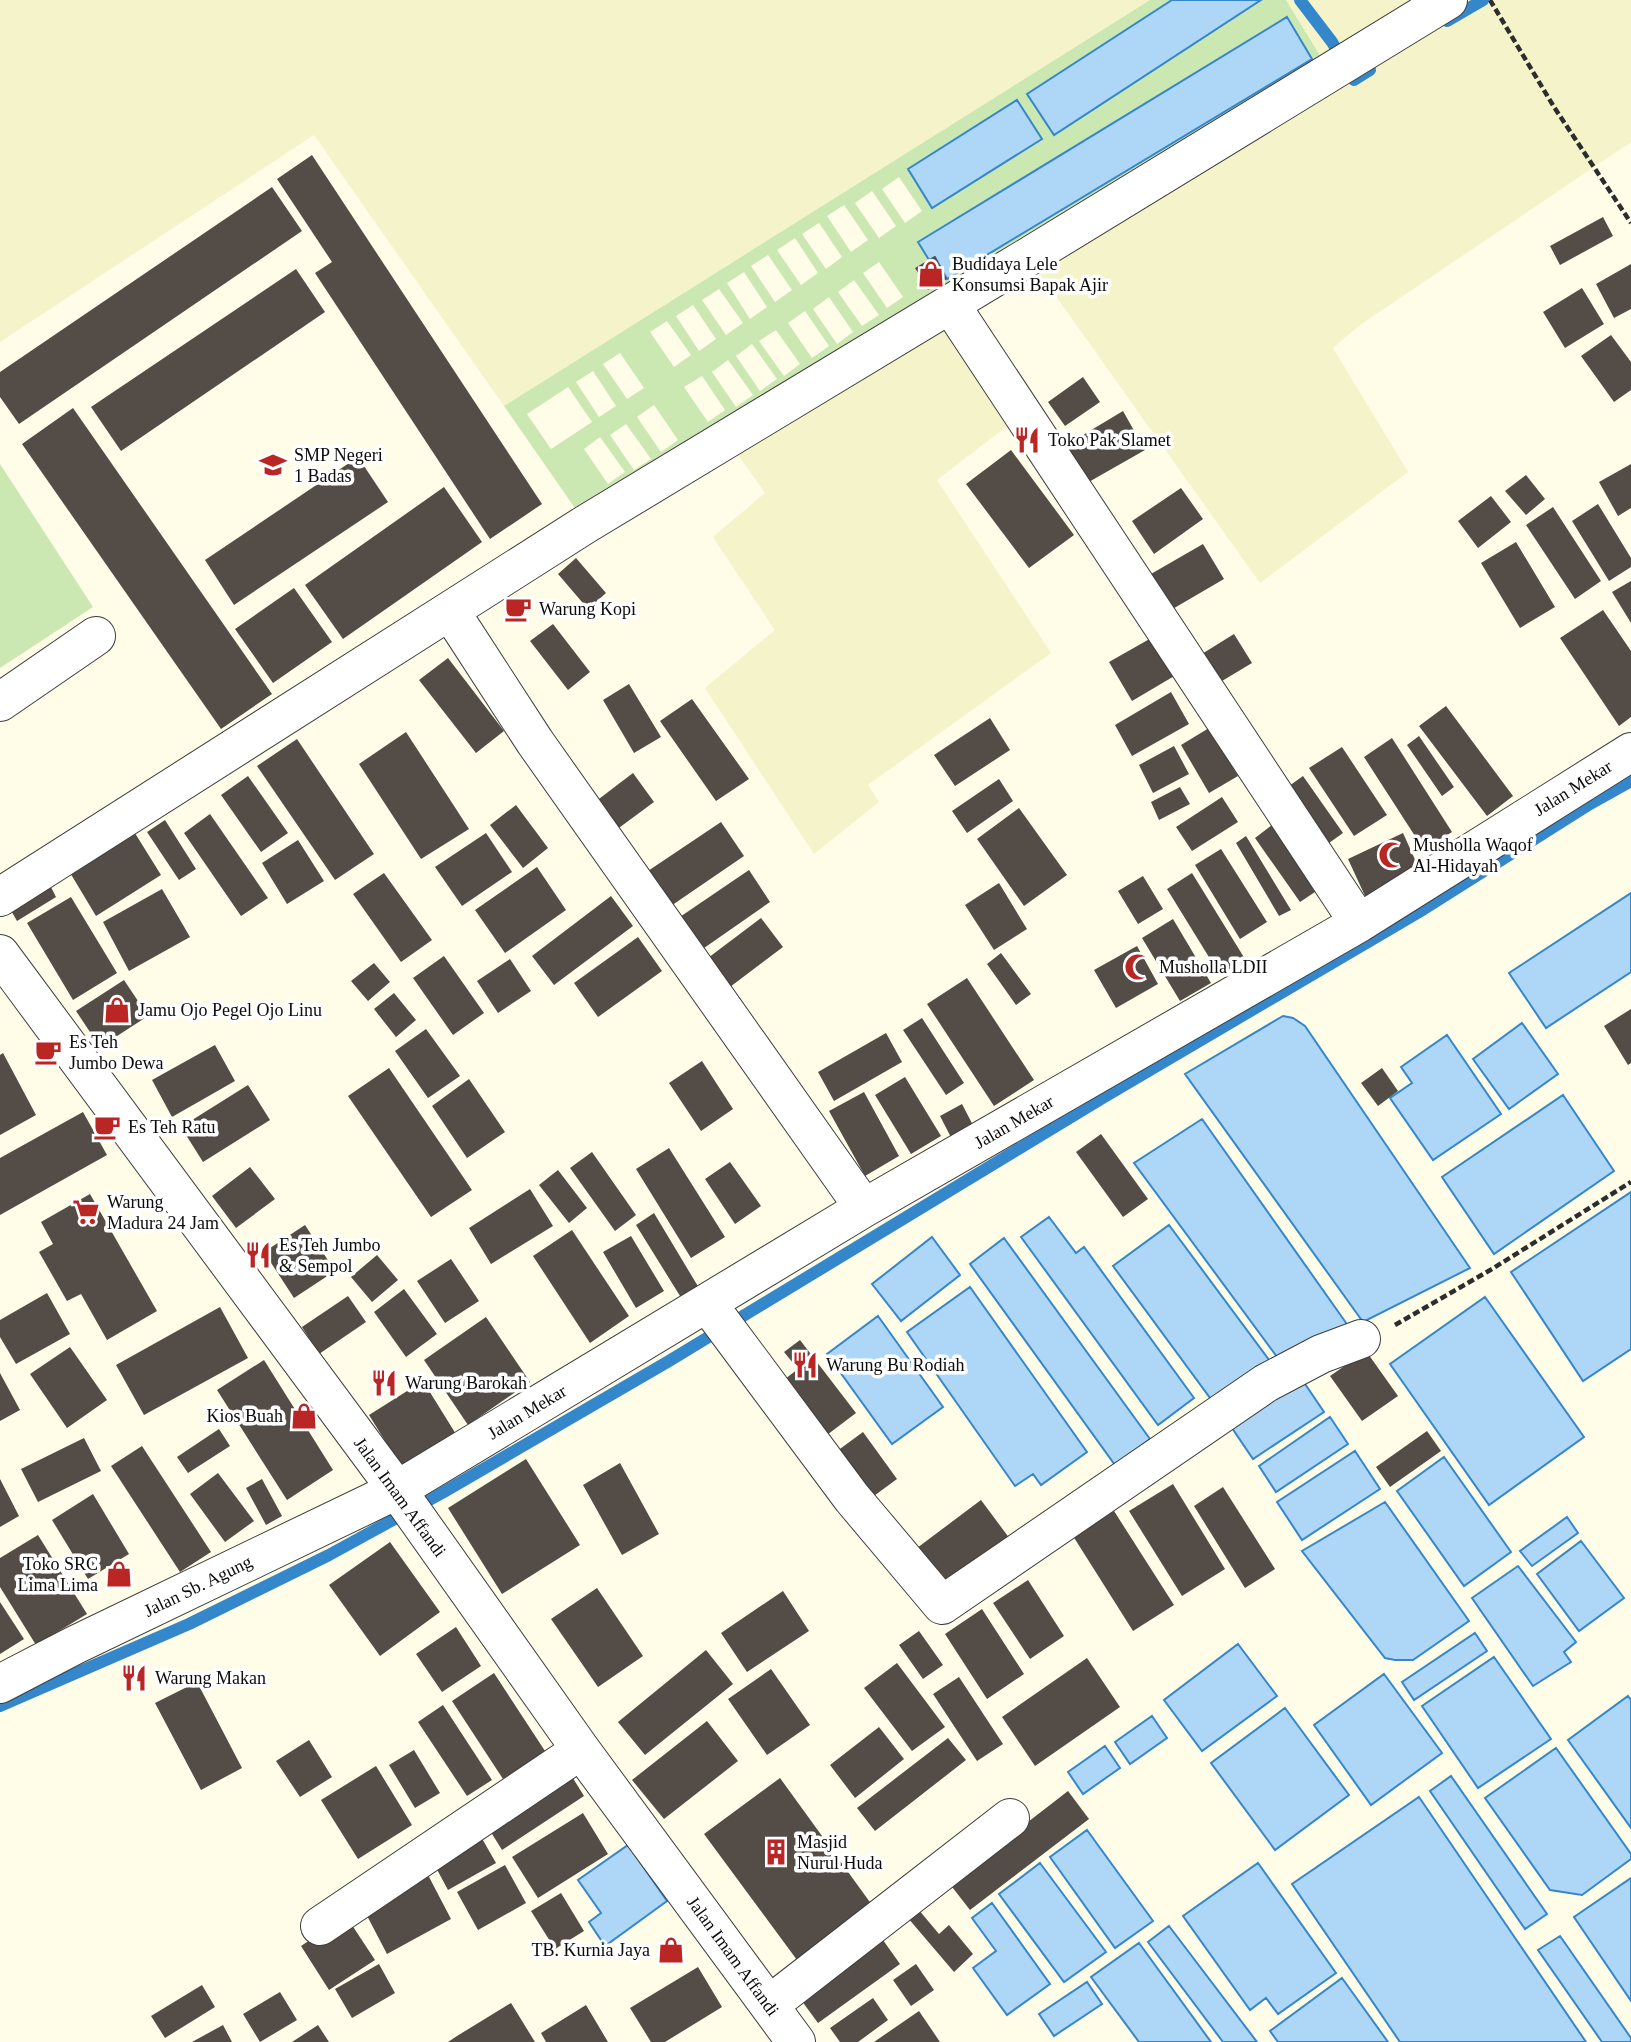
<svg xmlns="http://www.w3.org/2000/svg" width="1631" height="2042" viewBox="0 0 1631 2042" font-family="'Times New Roman',serif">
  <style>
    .farmland { fill: #f4f3c9 }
    .green { fill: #cbe8b3; fill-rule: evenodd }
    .water { fill: #aed6f6; stroke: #3587cc; stroke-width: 2 }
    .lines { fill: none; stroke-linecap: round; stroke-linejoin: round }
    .stream { stroke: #3587cc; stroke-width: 12 }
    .building { fill: #534c47 }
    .minor-casing { stroke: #3e3e3e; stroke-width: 40 }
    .path { stroke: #2d2d2d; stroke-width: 4.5; stroke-dasharray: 7 3.5; stroke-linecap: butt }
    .minor { stroke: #fff; stroke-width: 38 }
    .labels { text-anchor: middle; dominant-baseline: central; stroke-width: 7; stroke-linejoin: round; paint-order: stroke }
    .poi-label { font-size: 18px; fill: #0b0b0b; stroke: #fff; text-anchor: start }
    .street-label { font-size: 18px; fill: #0b0b0b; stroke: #fff }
  </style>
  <rect width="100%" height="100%" fill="#fffce8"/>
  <path class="farmland" d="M0 0H1150L504 406 314 135 0 342Z
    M1286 0H1631V142L1360 325 1333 348 1408 472 1260 583 1028 257 1330 72Z
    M950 304 1023 414 937 480 1051 653 868 785 879 802 814 854 705 688 775 630 713 537 765 493 727 439Z"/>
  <path class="green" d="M1150 0H1172L1028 94 1054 135 1261 0H1286L1330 72 586 524 504 406ZM1288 17 1312 59 928 290 915 268 929 260 918 241ZM1016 100 1041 139 933 208 909 169ZM899 177 922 211 905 223 882 189ZM872 191 896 226 879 238 855 203ZM844 205 868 240 851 252 827 216ZM819 223 842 257 826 269 802 234ZM795 238 818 273 801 285 777 250ZM768 255 792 290 775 302 751 266ZM879 262 903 297 887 308 863 273ZM744 272 767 307 750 319 727 283ZM854 280 879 315 862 326 838 292ZM719 289 743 323 726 335 702 300ZM829 297 853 332 837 344 813 309ZM693 305 716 339 699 351 676 316ZM805 311 829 346 812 358 788 323ZM667 321 691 355 674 367 650 332ZM776 330 800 364 784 376 759 341ZM752 344 777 379 760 391 736 356ZM620 353 644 388 627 399 603 364ZM728 360 753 395 736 407 712 372ZM593 371 616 406 599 417 576 382ZM702 376 725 410 708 422 684 387ZM568 387 592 422 551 449 527 414ZM654 405 678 440 661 452 637 417ZM626 424 651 459 634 470 610 435ZM600 437 625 472 608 484 584 449Z
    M0 464 93 607 0 668Z"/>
  <path class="water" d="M1172 0H1261L1054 135 1027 94Z
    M1287 17 1312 59 947 279 935 257 929 260 918 242Z
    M1017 100 1042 139 932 208 908 169Z
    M1631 893V972L1546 1028 1509 973Z
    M1283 1016 1293 1018 1305 1026 1470 1268 1363 1322 1185 1074Z
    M1522 1023 1558 1074 1509 1109 1473 1059Z
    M1447 1035 1501 1114 1433 1160 1390 1098 1412 1083 1401 1067Z
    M1563 1095 1614 1171 1494 1254 1442 1177Z
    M1202 1119 1349 1327 1280 1361 1134 1163Z
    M1631 1192V1349L1583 1381 1511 1272Z
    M1049 1217 1076 1253 1084 1247 1194 1398 1158 1425 1021 1237Z
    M1169 1225 1272 1364 1216 1406 1113 1266Z
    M932 1237 960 1275 901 1321 872 1284Z
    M1004 1238 1150 1439 1115 1465 970 1264Z
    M970 1287 1087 1452 1041 1485 1033 1474 1015 1486 907 1332Z
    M1485 1297 1584 1437 1489 1505 1390 1364Z
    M878 1316 943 1407 892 1444 827 1354Z
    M1299 1375 1324 1412 1253 1459 1228 1422Z
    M1330 1417 1348 1444 1276 1492 1259 1466Z
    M1355 1451 1380 1489 1302 1540 1277 1502Z
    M1444 1457 1511 1552 1464 1586 1397 1491Z
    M1385 1502 1469 1621 1413 1660H1395L1385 1658 1302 1551Z
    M1567 1517 1578 1533 1532 1566 1520 1551Z
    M1581 1541 1624 1598 1579 1631 1537 1574Z
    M1518 1566 1576 1642 1564 1652 1571 1662 1533 1686 1472 1598Z
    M1475 1633 1487 1651 1414 1700 1402 1682Z
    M1238 1644 1277 1696 1202 1751 1164 1700Z
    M1494 1657 1551 1739 1478 1788 1422 1706Z
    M1384 1674 1442 1753 1371 1805 1314 1725Z
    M1628 1696 1631 1700V1828L1568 1740Z
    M1285 1708 1349 1795 1275 1850 1211 1763Z
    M1152 1716 1167 1738 1130 1764 1115 1742Z
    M1105 1746 1120 1768 1083 1794 1068 1772Z
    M1556 1748 1631 1854V1859L1582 1895 1550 1890 1485 1798Z
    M1451 1776 1547 1914 1525 1929 1430 1791Z
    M1419 1797 1586 2042H1400L1292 1884Z
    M1087 1830 1153 1921 1115 1948 1050 1857Z
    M628 1845 667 1901 605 1946 589 1922 601 1913 578 1880Z
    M1040 1863 1106 1952 1064 1982 999 1894Z
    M1258 1863 1336 1973 1278 2014 1266 1998 1250 2010 1183 1916Z
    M1631 1878V2001L1574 1917Z
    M992 1903 1050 1984 1007 2015 973 1968 996 1951 972 1918Z
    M1169 1926 1257 2042H1223L1148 1942Z
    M1560 1936 1631 2038V2042H1602L1538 1950Z
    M1139 1943 1211 2042H1139L1091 1977Z
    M1342 1978 1388 2042H1278L1270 2031Z
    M1087 1982 1102 2004 1054 2036 1039 2014Z"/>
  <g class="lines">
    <path class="stream" d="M1300 0 1332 42 1354 80 1370 70
      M1447 21 1483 0
      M0 1706 189 1624 329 1555 442 1493 669 1361 1104 1097 1424 909 1590 804 1631 781"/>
  </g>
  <path class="building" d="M312 155 542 504 490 539 315 273 332 262 277 179Z
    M272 187 302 231 19 424 0 397V372Z
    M1603 217 1613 236 1560 265 1550 246Z
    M935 256 947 279 928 290 915 268Z
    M1631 264V309L1614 318 1596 284Z
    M296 269 325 312 121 451 91 407Z
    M1582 288 1604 324 1565 348 1543 312Z
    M1611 335 1631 362V390L1614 402 1581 356Z
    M1083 377 1100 402 1065 426 1048 402Z
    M73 408 272 694 221 729 22 444Z
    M1123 411 1145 450 1080 487 1058 450Z
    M1011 450 1074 535 1029 568 966 484Z
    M358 457 388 502 234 605 205 560Z
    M1631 464V508L1618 516 1599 482Z
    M1526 475 1545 499 1526 515 1505 491Z
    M444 487 482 542 343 639 305 585Z
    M1181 488 1203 519 1154 554 1132 521Z
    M1491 496 1511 522 1478 548 1458 521Z
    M1598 504 1631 558V567L1609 581 1572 521Z
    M1553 507 1601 581 1575 599 1526 525Z
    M1516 542 1555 607 1520 628 1481 563Z
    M1203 544 1224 579 1164 614 1144 578Z
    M576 558 606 593 588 609 558 574Z
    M1631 581V623L1612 592Z
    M294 588 332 642 273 683 235 629Z
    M1603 610 1631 651V717L1619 726 1560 638Z
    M553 624 590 672 568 690 530 641Z
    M1234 634 1252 663 1207 690 1189 662Z
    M1153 637 1176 675 1132 701 1109 662Z
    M448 658 504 731 476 753 419 680Z
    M629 684 661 737 634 753 603 700Z
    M1171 692 1189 724 1132 756 1115 725Z
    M692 699 749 779 716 801 660 721Z
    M1446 706 1513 796 1487 816 1419 726Z
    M990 718 1010 750 955 786 934 755Z
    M1209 728 1238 776 1209 793 1181 745Z
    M406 732 469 829 421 859 359 764Z
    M1419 736 1454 787 1442 796 1407 745Z
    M1392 738 1452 832 1424 850 1364 757Z
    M297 739 374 854 335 880 257 766Z
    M1174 746 1189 774 1153 793 1139 765Z
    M1342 747 1387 815 1354 836 1309 768Z
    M633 773 654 802 612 833 591 805Z
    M248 776 288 833 261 852 221 795Z
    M1303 776 1343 833 1322 848 1282 791Z
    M999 779 1013 801 967 833 952 811Z
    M1180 787 1190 804 1159 820 1151 802Z
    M1222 797 1238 822 1192 851 1176 827Z
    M516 805 548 848 523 868 490 825Z
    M1019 808 1067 875 1024 906 977 839Z
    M210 814 268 898 241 916 184 833Z
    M165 820 196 869 179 880 147 832Z
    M721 822 744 856 665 910 642 875Z
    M1272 825 1318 890 1300 902 1255 838Z
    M133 830 161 875 96 916 69 871Z
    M486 833 512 872 462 906 435 867Z
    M1403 833 1421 873 1366 898 1348 859Z
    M1246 836 1291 910 1279 916 1236 843Z
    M298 840 324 881 287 904 262 863Z
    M1221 849 1267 922 1240 939 1195 865Z
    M537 867 566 910 505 953 475 910Z
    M749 870 770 902 694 955 671 923Z
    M384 873 432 940 401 962 353 894Z
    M1192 873 1245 959 1220 975 1167 889Z
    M1143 876 1163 909 1138 924 1118 891Z
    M49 883 56 897 17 921 9 907Z
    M999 883 1027 929 994 950 965 905Z
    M162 889 190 937 129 971 103 922Z
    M611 896 633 926 554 985 532 956Z
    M71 897 117 973 73 1000 27 923Z
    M761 918 783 947 722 993 700 964Z
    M1173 919 1211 983 1180 1001 1142 938Z
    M638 937 662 971 598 1017 574 983Z
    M1137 946 1158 984 1116 1008 1094 970Z
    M1001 953 1031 994 1016 1005 987 964Z
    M444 956 484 1013 453 1035 413 978Z
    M510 959 531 991 498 1013 477 981Z
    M374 963 390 982 368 1001 351 981Z
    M967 978 1034 1080 994 1106 927 1004Z
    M124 980 148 1016 100 1047 76 1011Z
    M394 993 416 1020 396 1037 374 1009Z
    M1631 1009V1063L1628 1065 1604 1026Z
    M922 1018 964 1083 946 1095 903 1030Z
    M426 1029 460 1076 428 1098 395 1051Z
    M886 1033 902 1062 834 1101 818 1072Z
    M215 1045 235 1081 172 1117 152 1080Z
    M3 1053 36 1115 0 1135V1055Z
    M702 1061 733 1109 701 1131 669 1083Z
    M389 1068 472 1190 431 1217 348 1096Z
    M1382 1068 1398 1091 1378 1106 1361 1083Z
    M905 1077 941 1136 911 1154 875 1095Z
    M469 1079 505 1132 467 1158 432 1106Z
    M248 1085 270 1120 203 1162 181 1127Z
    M864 1092 899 1156 865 1176 829 1111Z
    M962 1104 977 1133 955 1145 940 1116Z
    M83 1112 107 1155 0 1215V1158Z
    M1101 1134 1148 1199 1123 1217 1076 1152Z
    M669 1148 725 1237 691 1258 636 1169Z
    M592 1152 636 1215 615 1231 570 1168Z
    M730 1162 761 1206 735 1224 705 1179Z
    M250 1167 275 1199 236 1228 212 1196Z
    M558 1170 587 1208 569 1223 539 1185Z
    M530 1189 553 1226 491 1264 469 1228Z
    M90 1194 157 1311 107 1340 81 1294 67 1301 39 1252 53 1244 41 1222Z
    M654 1213 702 1293 685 1304 636 1225Z
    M305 1225 335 1271 294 1298 264 1252Z
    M572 1230 629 1316 590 1343 533 1256Z
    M631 1236 664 1291 636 1308 603 1252Z
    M377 1255 398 1280 372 1302 351 1277Z
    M451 1259 479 1301 445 1323 417 1281Z
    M404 1289 437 1334 406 1357 374 1312Z
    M47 1293 70 1334 16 1364 0 1337V1320Z
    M348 1296 366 1322 319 1354 302 1327Z
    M220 1307 248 1358 144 1415 116 1365Z
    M486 1317 530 1382 468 1425 424 1360Z
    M800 1340 856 1413 819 1441 776 1386 798 1369 784 1352Z
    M70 1347 107 1400 67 1428 30 1374Z
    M1366 1351 1398 1396 1362 1421 1330 1376Z
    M264 1360 333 1470 287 1500 217 1390Z
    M0 1373 20 1410 0 1421Z
    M423 1381 459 1439 405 1473 369 1415Z
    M219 1429 230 1446 188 1473 177 1457Z
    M1427 1431 1441 1451 1390 1487 1376 1467Z
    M863 1432 897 1479 867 1501 833 1454Z
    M84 1438 101 1471 38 1502 21 1469Z
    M142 1446 211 1552 180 1572 111 1466Z
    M526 1459 580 1545 502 1594 448 1508Z
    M620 1463 659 1534 622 1555 583 1485Z
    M218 1473 254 1521 225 1542 190 1494Z
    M0 1479 19 1516 0 1527Z
    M262 1479 282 1516 266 1525 246 1488Z
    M1173 1484 1225 1569 1182 1596 1129 1511Z
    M1223 1487 1275 1569 1245 1588 1194 1506Z
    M93 1494 129 1554 88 1579 52 1520Z
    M981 1500 1010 1539 946 1586 917 1548Z
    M1114 1511 1174 1605 1133 1631 1073 1536Z
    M38 1535 87 1614 36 1645 0 1587V1558Z
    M390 1542 440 1612 380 1656 329 1585Z
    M1028 1580 1064 1636 1030 1659 993 1603Z
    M597 1588 643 1656 598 1687 551 1619Z
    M783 1591 809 1631 747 1672 721 1633Z
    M0 1602 24 1639 0 1654Z
    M982 1609 1024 1674 987 1699 945 1634Z
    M456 1627 481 1666 442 1692 416 1654Z
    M919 1631 943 1665 923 1679 899 1645Z
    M706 1650 733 1684 645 1755 618 1722Z
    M1087 1658 1120 1707 1035 1766 1002 1717Z
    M897 1663 945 1727 912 1751 864 1688Z
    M771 1669 810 1725 767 1755 728 1699Z
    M494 1673 545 1751 503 1779 452 1701Z
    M959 1677 1003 1744 977 1761 933 1694Z
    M197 1682 242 1768 201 1790 155 1703Z
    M443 1705 492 1780 467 1796 418 1722Z
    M707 1721 738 1761 664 1819 632 1780Z
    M879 1727 904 1759 855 1798 830 1765Z
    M948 1738 966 1760 875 1831 857 1808Z
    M309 1740 332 1777 300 1797 276 1761Z
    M414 1750 440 1793 415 1808 389 1765Z
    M376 1766 412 1825 358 1859 321 1800Z
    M566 1767 584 1796 502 1850 484 1821Z
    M780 1778 872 1905 797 1960 704 1834Z
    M1068 1791 1089 1819 970 1910 949 1883Z
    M583 1813 608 1854 538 1898 512 1857Z
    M480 1835 496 1863 448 1890 433 1862Z
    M505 1865 526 1903 478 1930 457 1892Z
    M428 1875 451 1919 387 1954 364 1910Z
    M561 1893 584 1931 555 1949 531 1911Z
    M918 1909 939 1934 949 1925 973 1954 954 1972 908 1918Z
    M346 1916 375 1960 329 1990 301 1946Z
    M878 1933 900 1964 818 2023 796 1993Z
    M379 1964 395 1993 352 2018 335 1989Z
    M916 1964 934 1990 911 2006 893 1980Z
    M698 1967 722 2007 665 2042H651L630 2008Z
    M202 1985 215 2007 165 2038 151 2016Z
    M280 1992 297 2020 260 2042 243 2014Z
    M873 1998 888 2020 858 2042H840L830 2028Z
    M511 2003 535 2042H448L457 2036Z
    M586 2005 608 2042H546L541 2033Z
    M919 2011 940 2042H874Z
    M223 2025 232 2042H192Z
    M318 2025 329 2042H292Z"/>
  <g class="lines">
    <g class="minor-casing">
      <path id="minor" d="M950 304 1359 923
        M450 611 535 742 864 1208
        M0 702 96 636
        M0 897 586 524 1028 257 1448 0
        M0 954 397 1490 581 1750 796 2042
        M707 1303 852 1498 942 1605 1266 1383 1321 1354 1361 1339
        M0 1684 75 1645 397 1490 864 1208 1359 923 1631 752
        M320 1926 581 1750
        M769 2005 1010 1818"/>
    </g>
    <path class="path" d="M1490 0 1554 107 1631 223
      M1395 1325 1492 1269 1631 1182"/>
    <use href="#minor" class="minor"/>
  </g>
  <defs>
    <g id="shop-bare" transform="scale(2.1)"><path d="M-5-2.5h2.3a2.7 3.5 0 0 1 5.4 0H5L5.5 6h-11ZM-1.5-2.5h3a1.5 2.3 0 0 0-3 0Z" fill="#b92624" stroke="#fff" stroke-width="2.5" paint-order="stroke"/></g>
    <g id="restaurant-bare" transform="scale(2.1)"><path d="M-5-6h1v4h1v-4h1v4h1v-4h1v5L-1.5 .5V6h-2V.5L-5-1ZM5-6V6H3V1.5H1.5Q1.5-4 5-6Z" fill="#b92624" stroke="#fff" stroke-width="2.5" paint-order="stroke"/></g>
    <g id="school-bare" transform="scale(2.1)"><path d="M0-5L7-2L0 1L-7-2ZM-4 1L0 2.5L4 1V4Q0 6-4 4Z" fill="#b92624" stroke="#fff" stroke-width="2.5" paint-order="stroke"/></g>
    <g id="cafe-bare" transform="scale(2.1)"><path d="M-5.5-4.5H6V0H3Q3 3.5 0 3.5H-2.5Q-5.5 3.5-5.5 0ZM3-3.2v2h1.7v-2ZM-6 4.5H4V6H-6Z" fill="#b92624" stroke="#fff" stroke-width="2.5" paint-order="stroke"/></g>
    <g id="mosque-bare" transform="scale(2.1)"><path d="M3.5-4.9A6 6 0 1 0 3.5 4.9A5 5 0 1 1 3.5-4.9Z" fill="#b92624" stroke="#fff" stroke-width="2.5" paint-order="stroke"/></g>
    <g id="supermarket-bare" transform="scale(2.1)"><path d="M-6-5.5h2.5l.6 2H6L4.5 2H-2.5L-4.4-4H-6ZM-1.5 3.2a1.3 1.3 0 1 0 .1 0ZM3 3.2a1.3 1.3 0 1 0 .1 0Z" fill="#b92624" stroke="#fff" stroke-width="2.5" paint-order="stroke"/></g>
    <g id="building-bare" transform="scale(2.1)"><path d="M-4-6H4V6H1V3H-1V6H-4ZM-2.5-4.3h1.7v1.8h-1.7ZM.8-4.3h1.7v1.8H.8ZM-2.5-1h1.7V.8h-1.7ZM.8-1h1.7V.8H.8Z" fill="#b92624" stroke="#fff" stroke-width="2.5" paint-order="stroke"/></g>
  </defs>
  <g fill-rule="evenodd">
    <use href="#shop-bare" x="931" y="274"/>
    <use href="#restaurant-bare" x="1027" y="440"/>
    <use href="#school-bare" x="273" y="465"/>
    <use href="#cafe-bare" x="518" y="609"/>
    <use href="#mosque-bare" x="1392" y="855"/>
    <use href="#mosque-bare" x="1138" y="967"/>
    <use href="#shop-bare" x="117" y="1010"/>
    <use href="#cafe-bare" x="48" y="1052"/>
    <use href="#cafe-bare" x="107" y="1127"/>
    <use href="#supermarket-bare" x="86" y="1212"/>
    <use href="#restaurant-bare" x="258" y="1255"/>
    <use href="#restaurant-bare" x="805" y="1365"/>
    <use href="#restaurant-bare" x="384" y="1383"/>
    <use href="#shop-bare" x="304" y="1416"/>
    <use href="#shop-bare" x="119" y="1574"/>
    <use href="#restaurant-bare" x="134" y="1678"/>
    <use href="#building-bare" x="776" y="1852"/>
    <use href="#shop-bare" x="671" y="1950"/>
  </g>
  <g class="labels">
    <g class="poi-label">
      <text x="952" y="264">Budidaya Lele<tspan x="952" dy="21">Konsumsi Bapak Ajir</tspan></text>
      <text x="1048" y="440">Toko Pak Slamet</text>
      <text x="294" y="455">SMP Negeri<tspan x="294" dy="21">1 Badas</tspan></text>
      <text x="539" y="609">Warung Kopi</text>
      <text x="1413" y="845">Musholla Waqof<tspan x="1413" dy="21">Al-Hidayah</tspan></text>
      <text x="1159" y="967">Musholla LDII</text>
      <text x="138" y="1010">Jamu Ojo Pegel Ojo Linu</text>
      <text x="69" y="1042">Es Teh<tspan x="69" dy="21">Jumbo Dewa</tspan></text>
      <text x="128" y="1127">Es Teh Ratu</text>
      <text x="107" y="1202">Warung<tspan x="107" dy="21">Madura 24 Jam</tspan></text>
      <text x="279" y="1245">Es Teh Jumbo<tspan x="279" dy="21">&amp; Sempol</tspan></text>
      <text x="826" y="1365">Warung Bu Rodiah</text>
      <text x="405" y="1383">Warung Barokah</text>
      <text x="283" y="1416" text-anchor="end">Kios Buah</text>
      <text x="98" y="1564" text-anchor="end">Toko SRC<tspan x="98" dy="21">Lima Lima</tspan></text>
      <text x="155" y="1678">Warung Makan</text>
      <text x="797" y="1842">Masjid<tspan x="797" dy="21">Nurul Huda</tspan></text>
      <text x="650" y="1950" text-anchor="end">TB. Kurnia Jaya</text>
    </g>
    <g class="street-label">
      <text transform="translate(1573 788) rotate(-32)">Jalan Mekar</text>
      <text transform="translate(1014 1122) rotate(-30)">Jalan Mekar</text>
      <text transform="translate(527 1412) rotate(-31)">Jalan Mekar</text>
      <text transform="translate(400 1497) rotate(54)">Jalan Imam Affandi</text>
      <text transform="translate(198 1586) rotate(-26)">Jalan Sb. Agung</text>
      <text transform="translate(733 1956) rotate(54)">Jalan Imam Affandi</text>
    </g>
  </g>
</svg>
